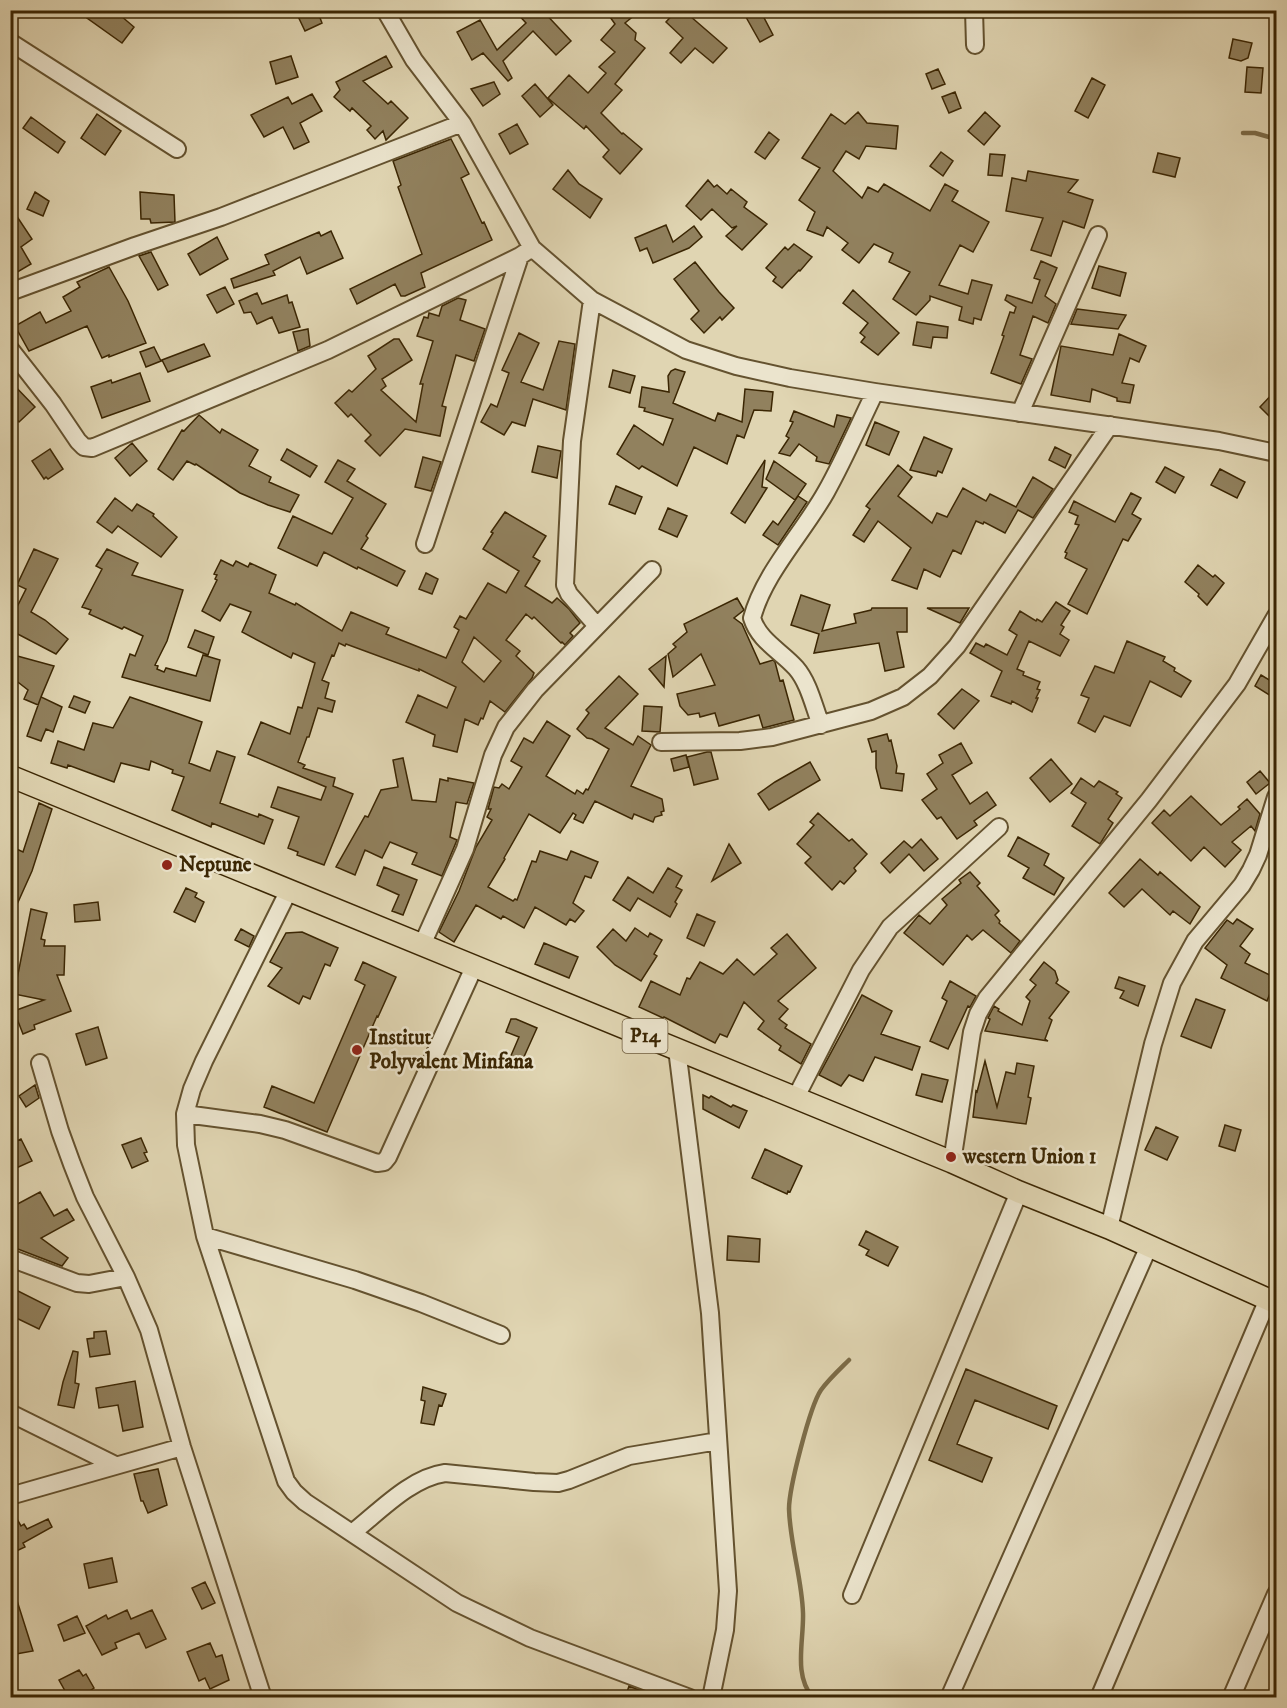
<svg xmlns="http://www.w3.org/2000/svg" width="1287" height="1708" viewBox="0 0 1287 1708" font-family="'IM FELL DW Pica',serif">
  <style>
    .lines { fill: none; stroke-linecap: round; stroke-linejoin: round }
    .stream { stroke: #7c6c48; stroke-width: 4.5 }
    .building { fill: #91815e; stroke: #3b2603; stroke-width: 1.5; fill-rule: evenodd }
    .minor-casing { stroke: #64522f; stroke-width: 20 }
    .major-casing { stroke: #3b2603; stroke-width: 24 }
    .minor { stroke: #ebe4cd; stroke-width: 16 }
    .major { stroke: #e0d5b2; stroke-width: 21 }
    .poi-dot { fill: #8f2418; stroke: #ebe4cd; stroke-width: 2 }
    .labels { text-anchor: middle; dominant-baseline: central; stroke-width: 5; stroke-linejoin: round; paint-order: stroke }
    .shield { fill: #ebe4cd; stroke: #705f40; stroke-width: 1.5 }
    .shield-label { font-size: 20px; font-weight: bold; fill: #3b2603 }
    .poi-label { font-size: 21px; font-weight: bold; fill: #3b2603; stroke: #ebe4cd; text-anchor: start }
  </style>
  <rect width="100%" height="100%" fill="#e0d5b2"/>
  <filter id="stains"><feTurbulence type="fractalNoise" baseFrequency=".00333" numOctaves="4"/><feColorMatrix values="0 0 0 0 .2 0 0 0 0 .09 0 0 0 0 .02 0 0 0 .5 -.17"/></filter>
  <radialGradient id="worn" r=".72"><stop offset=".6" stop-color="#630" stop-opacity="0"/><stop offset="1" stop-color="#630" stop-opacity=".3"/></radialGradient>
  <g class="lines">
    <path class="stream" d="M1243 133H1255L1276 139
      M813 1698C793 1675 804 1641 803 1613 802 1579 790 1544 789 1509 789 1488 810 1406 821 1390 829 1379 840 1369 849 1360
      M1166 1698 1168 1694"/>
  </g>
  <path class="building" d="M93 10H114L134 27 122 43 87 18Z
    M295 10H317L322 23 305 31Z
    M514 10H542L571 41 556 55 533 31 503 61 512 78 508 81 483 53 472 60 457 32 480 20 497 50 526 23Z
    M605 10H641L625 23 636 33 635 40 645 48 615 84 622 90 601 113 622 134 623 133 642 149 620 174 603 157 609 150 586 126 584 129 548 98 569 75 588 93 606 73 599 67 615 52 601 40 615 24Z
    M677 10H683L727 48 713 63 695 48 681 63 670 53 683 38 666 22Z
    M742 10H760L773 35 760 42Z
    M1233 39 1252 43 1248 58 1241 61 1229 58Z
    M291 56 298 77 276 84 270 62Z
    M386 56 392 67 363 81 388 104 391 101 408 118 386 140 383 131 375 139 367 130 371 126 352 108 350 111 334 97 340 90 336 82Z
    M1247 67 1263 68 1261 93 1245 92Z
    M938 69 945 84 932 89 926 74Z
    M1092 78 1105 85 1088 118 1075 111Z
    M494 82 500 94 483 106 471 89Z
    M535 84 553 105 540 117 522 96Z
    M955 92 961 108 949 113 942 97Z
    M312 94 322 111 300 123 309 142 294 149 283 127 264 137 251 115 288 97 292 104Z
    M858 112 867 123 898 126 896 149 866 146 859 159 846 151 833 171 862 198 868 187 878 192 884 184 930 211 945 184 958 191 952 201 989 222 973 252 960 245 939 285 968 294 972 280 992 285 981 320 974 318 973 324 959 320 962 307 930 296V300L916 315 893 299 910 272 889 262 893 253 874 244 859 263 842 250 848 243 827 227 823 236 807 230 815 212 799 200 820 168 802 158 831 114 845 124Z
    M985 112 1000 126 984 145 968 131Z
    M97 114 121 131 105 155 81 138Z
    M31 117 65 142 58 153 23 128Z
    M517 124 528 144 510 154 499 134Z
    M769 132 779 140 765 159 755 152Z
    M451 139 469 174 461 178 482 223 484 222 492 240 421 273 425 287 405 296H401L395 284 357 304 350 289 422 254 398 187 401 185 393 161Z
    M941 152 953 161 943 176 930 166Z
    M1158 153 1180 158 1175 177 1153 172Z
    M990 154 1005 155 1002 176 988 175Z
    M568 170 579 184 602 199 590 218 553 189Z
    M1028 171 1078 180 1068 192 1093 200 1084 228 1063 221 1051 256 1031 250 1043 218 1006 211 1012 178 1026 181Z
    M708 180 714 187 717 185 727 194 731 189 747 202 744 207 767 224 742 250 726 236 737 226 732 228 712 209 701 220 686 206Z
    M35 192 49 201 43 216 27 209Z
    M140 192 174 195 175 222 151 223 150 219H141Z
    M10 206 32 239 21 247 31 264 14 274 10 268Z
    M666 225 673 242 694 226 702 237 689 248 653 263 647 248 640 251 635 238Z
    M331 231 343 258 307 274 300 257 273 271 275 275 234 288 231 279 269 264 265 255 319 232 321 236Z
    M217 237 228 259 200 275 188 254Z
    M794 244 812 257 800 271 799 270 782 288 773 281 776 277 766 268 785 247 788 250Z
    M151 252 168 285 158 290 139 256Z
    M1041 261 1057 268 1045 296 1056 304 1048 323 1033 316 1020 355 1032 359 1021 384 991 373 1004 336 1002 335 1010 312 1014 313 1016 307 1005 300 1007 295 1032 303 1040 280 1034 278Z
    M695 262 719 292 734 308 722 320 720 317 704 333 691 319 699 311 674 279Z
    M1099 266 1126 273 1120 296 1092 288Z
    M109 267 128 301 146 343 109 357V355L102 358 87 326 29 351 15 326 40 312 46 323 71 311 63 297 80 287 77 282Z
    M225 287 234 304 217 313 207 295Z
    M853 290 899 333 878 355 861 342 865 337 860 333 868 323 843 303Z
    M257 293 262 304 287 295 289 303 292 302 300 327 279 333 272 317 257 324 251 312 244 313 239 301Z
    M458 298 466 300 460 320 485 329 474 361 456 355 442 406 446 407 440 436 405 429 380 456 365 441 371 435 351 414 348 417 335 403 349 390 352 392 376 369 368 356 394 339H399L412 360 382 379 386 386 381 390 416 422 423 384H420L433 341 417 336 424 317 428 318 429 313 439 316 442 306Z
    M1077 309 1126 315 1118 329 1071 324Z
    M917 322 948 327 947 338 933 337 931 348 913 345Z
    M308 329 310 346 298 351 293 332Z
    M519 333 539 343 521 382 543 390 559 341 575 344 566 410 533 399 525 426 512 422 504 435 481 422 491 404 497 407 509 373 502 370Z
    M1119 334 1146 346 1139 362 1130 358 1122 383 1134 385 1130 403 1117 401V398L1092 389 1090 402 1051 395 1061 346 1113 355Z
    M204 344 210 356 168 372 162 360Z
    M154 347 161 361 146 367 140 352Z
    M675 369 685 372 673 403 715 421 718 413 742 422 745 389 773 392 771 411 754 410 744 438 737 435 727 464 694 447 677 486 642 466 639 469 617 454 634 425 663 445 673 419 644 411 645 408 639 407 642 387 669 392 668 376 671 371Z
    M613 370 635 376 630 393 609 387Z
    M140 373 150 401 102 418 91 387 111 380 112 383Z
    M10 381 35 407 19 422 10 412Z
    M1276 390V423L1260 407Z
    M794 411 834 427 837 415 851 418 829 464 816 461 817 457 799 444 790 456 779 453 789 438 786 436 793 422 790 421Z
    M199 415 220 433 222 429 258 450 249 466 271 477 269 482 299 495 290 512 268 505 240 493 196 464 195 465 187 461 173 480 158 469 182 430 184 431Z
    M875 422 899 432 889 455 866 445Z
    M924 437 952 449 942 473 938 471 936 476 910 470Z
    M132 443 147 461 130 476 115 458Z
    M538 446 561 451 557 478 532 472Z
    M1055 447 1071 455 1065 468 1049 460Z
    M50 449 63 469 48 479 46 477 44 479 32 461Z
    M287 449 317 466 310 477 281 460Z
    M423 457 441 462 431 491 415 487Z
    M338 460 355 469 347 481 386 504 366 536 368 538 361 549 405 571 397 586 358 567 357 569 324 552 317 566 278 548 293 516 332 534 353 498 325 482Z
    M765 460 762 487 767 488 745 523 731 513Z
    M774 461 806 484 795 500 766 479Z
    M898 465 912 477 898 496 932 523 937 513 947 517 963 488 986 501 990 494 1016 507 1033 477 1053 489 1033 518 1018 510 1005 533 984 522 983 524 976 521 961 554 953 550 940 577 924 569 917 589 892 580 911 548 878 521 864 542 853 535 870 509 866 506Z
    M1165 467 1184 477 1175 493 1156 482Z
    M1220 469 1245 482 1237 498 1211 485Z
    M616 486 642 497 635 514 609 504Z
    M1131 493 1141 498 1132 514 1141 519 1128 541 1123 539 1087 614 1068 604 1087 569 1065 558 1067 553 1065 552 1079 525 1075 524 1078 516 1069 512 1074 501 1115 522Z
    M798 496 807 502 778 545 763 535 773 521 778 525Z
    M115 498 132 511 137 504 154 514 153 516 177 537 161 557 118 526 112 533 97 522Z
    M668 508 687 516 677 537 659 529Z
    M505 512 546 536 533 557 540 561 525 586 552 603 557 598 569 609 580 623 570 633 573 636 565 645 562 642 561 643 534 617 532 619 526 614 506 640 520 651 516 656 534 673 532 678 505 712 490 701 483 719 481 718 478 725 465 719 457 752 433 746 435 735 406 722 418 695 447 708 456 687 419 669V671L346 644 345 646 339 643 334 656 332 655 322 680 329 683 325 698 335 701 332 712 318 708 309 737H307L298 762 305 765 303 768 335 778 333 786 353 794 324 865 297 855 298 852 288 848 299 817 271 807 278 787 321 800 326 787 248 754 261 722 290 734 298 707 302 708 315 663 293 653 291 658 242 632 251 612 230 604 220 621 202 611 217 580 215 579 217 575 214 574 221 560 233 566 236 561 248 567 250 563 276 575 269 593 295 605 296 603 342 631 351 612 389 628 386 634 446 658 459 630 454 627 460 616 466 619 488 583 506 593 519 571 483 549 493 533 491 532ZM474 637 501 661 484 682 462 662Z
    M34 549 58 559 31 612 45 620 68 639 56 654 10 630V626L16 614 14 613 26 589 17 585Z
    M107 549 138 563 132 575 183 590 167 641 155 665 158 666 157 669 164 672 166 668 196 676 203 655 220 660 210 701 122 677 130 654 135 656 143 636 124 627 122 629 89 614 91 610 82 607 102 569 96 566Z
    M1198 565 1213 577 1215 575 1224 583 1207 605 1198 596 1199 594 1185 582Z
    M426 573 438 579 432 594 419 589Z
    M801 595 830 605 822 631 856 623 854 614 871 610 872 608H907V632H897L904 667 885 671 879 643 814 653 819 634 791 625Z
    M737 598 744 610 734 618 742 624 760 664 773 660 775 662 780 681 783 680 794 720 763 728 759 715 719 726 715 713 700 717 699 713 688 715 680 706 677 694 715 685 701 654 673 677 668 654 676 647 673 644 687 632 684 624Z
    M1056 602 1070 611 1061 625 1064 627 1060 634 1069 640 1060 656 1029 641 1017 669 1024 672 1023 675 1040 682 1037 689 1040 690 1036 698H1038L1032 712 1012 701 1011 704 991 696 1002 671 970 653 976 643 984 647 986 644 1007 655 1017 635 1009 630 1020 611 1036 621 1037 619 1042 622Z
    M927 608H969L960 623Z
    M195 630 214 637 208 655 188 647Z
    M1127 641 1165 657 1163 661 1175 668 1174 671 1191 681 1181 697 1150 681 1130 726 1104 716 1095 732 1078 723 1089 698 1081 695 1095 666 1114 673Z
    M10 654 54 666 41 697 62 707 53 732 46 729 41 741 27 736 41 697 38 705 24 699 28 690 10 676Z
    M666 656 664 687 649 669Z
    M1261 675 1276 684V699L1255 686Z
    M619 676 638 694 605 728 633 745 638 736 651 745 631 786 662 799 664 811 661 812 662 815 655 817 653 822 634 814 632 819 595 801 583 823 574 819 576 815 573 813 560 833 529 814 504 858 505 859 488 887 513 901 515 899 517 900 532 861 536 862 540 851 567 860 571 851 598 862 591 878 585 876 573 903 584 911 575 922 570 919 566 925 535 907 524 928 503 916 501 919 476 905 454 942 439 932 459 891 476 847 492 820 487 817 491 809H488L494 787 499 788 502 784 509 789 522 767 511 761 524 738 533 743 547 721 570 736 546 776 575 794 577 790 583 794 586 789 588 790 609 749 592 739 587 738 577 729 589 713 586 710Z
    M962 689 979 701 954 729 938 714Z
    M74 696 90 702 85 713 69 707Z
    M130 697 202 722 189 763 210 771 217 751 235 757 220 803 258 817 259 814 273 820 264 844 212 823 211 827 172 810 184 777 172 773 173 770 151 761 149 770 121 763 114 782 68 765 67 768 51 763 58 741 84 750 93 723 113 728Z
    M644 706 662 707 660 732 642 731Z
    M887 734 889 741 891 740 897 766 896 773 904 774 902 791 881 788 876 768V751L872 752 868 739Z
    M961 743 972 763 952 775 970 804 987 792 996 805 974 821 977 825 957 839 941 817 937 819 922 800 937 789 927 774 943 763 939 755Z
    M707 752H711L718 779 694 785 687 757Z
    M686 755 689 767 674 771 671 759Z
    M403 758 412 800 436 802 440 779 448 781V778L474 783 467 804 456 802 450 837 457 840 442 876 412 864 417 853 390 842 382 858 365 850 355 875 336 867 365 816 368 817 381 790 398 787 393 760Z
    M1051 759 1072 784 1050 802 1030 778Z
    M810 762 820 780 769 810 758 794 775 782Z
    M1260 771 1270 783 1256 794 1247 782Z
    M1081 778 1094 787 1099 781 1118 792 1116 794 1122 798 1108 819 1113 823 1100 844 1072 826 1086 803 1071 793Z
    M1191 796 1221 825 1240 809 1238 807 1247 799 1260 814 1255 831 1251 826 1232 842 1241 850 1225 867 1204 847 1191 861 1152 823 1164 810 1170 816Z
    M39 803 52 809 32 871 10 920V846L23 852Z
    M818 813 849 841 852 839 867 854 854 868 856 871 844 884 840 881 832 890 805 863 811 857 797 844 814 825 810 822Z
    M1018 837 1049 854 1044 865 1064 878 1054 895 1023 878 1029 868 1008 856Z
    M921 839 938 859 924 871 909 854 890 873 881 863 904 841 912 848Z
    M729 844 741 863 712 881Z
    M1140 859 1158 875 1160 872 1200 907 1190 924 1173 911 1170 915 1142 889 1124 907 1109 893Z
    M384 867 417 880 403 915 392 911 399 895 377 885Z
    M668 868 682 876 676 887 682 890 675 902 677 904 670 917 638 898 630 911 613 900 628 877 653 893Z
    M970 872 980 883 977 886 999 911 995 915 1000 921 999 923 1020 941 1011 953 983 930 972 940 967 935 943 965 904 933 919 915 930 924 947 905 942 899 961 883 959 880Z
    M186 888 197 893 195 897 204 902 195 922 174 912Z
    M98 902 100 920 75 922 74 905Z
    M31 909 47 913 41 939 45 940 44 946H65L64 975H57L71 1011 34 1025 35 1029 23 1034 14 1011 44 1000 14 994Z
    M697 914 715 922 704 946 687 938Z
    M1237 919 1253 929 1240 946 1250 954 1245 963 1276 978 1267 1001 1221 978 1227 965 1205 948 1227 920 1233 924Z
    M635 928 648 937 650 933 662 940 654 954 657 956 641 981 615 965 597 947 613 929 626 941Z
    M241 929 254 936 249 947 235 940Z
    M302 932 338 948 330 966 325 964 310 999 303 996 299 1004 268 986 282 968 270 962 286 933Z
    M787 934 816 968 778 1001 788 1009 779 1019 787 1025 785 1028 811 1044 801 1064 779 1050 781 1046 758 1029 764 1021 744 1002 727 1037 720 1034 715 1043 664 1017 663 1018 639 1007 651 981 680 995 687 978 690 979 700 962 723 974 737 959 754 975 777 954 771 948Z
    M544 943 578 957 569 978 535 964Z
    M363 962 396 977 378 1017 377 1016 327 1132 264 1107 272 1086 314 1103 365 985 355 980Z
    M1044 962 1055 971 1058 980 1056 983 1069 992 1049 1018 1052 1020 1045 1039 1048 1041 985 1031 990 1019 988 1018 994 1006 999 1009 998 1011 1022 1025 1030 1001 1026 997 1036 985 1030 980Z
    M1119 977 1145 986 1138 1006 1120 998 1124 991 1115 988Z
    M950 981 976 996 970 1007 968 1006 948 1049 930 1041 947 1001 942 998Z
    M862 995 892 1011 881 1034 920 1047 912 1070 875 1057 863 1081 849 1075 841 1086 819 1075Z
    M1196 999 1225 1010 1211 1048 1181 1036Z
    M511 1019H516L537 1028 518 1070 507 1065 519 1037 506 1032Z
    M98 1027 107 1058 86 1065 76 1034Z
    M985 1061 997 1107 1006 1072 1015 1074 1017 1063 1034 1066 1028 1097 1031 1098 1026 1124 973 1117 976 1091 977 1092Z
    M922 1074 948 1080 942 1102 916 1095Z
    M35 1085 39 1098 26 1107 19 1096Z
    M703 1095 709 1098 711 1096 731 1107 733 1105 747 1111 739 1128 703 1109Z
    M1225 1125 1241 1130 1235 1151 1219 1146Z
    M1156 1127 1178 1137 1167 1160 1145 1150Z
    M141 1138 147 1152 144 1153 148 1161 132 1168 122 1145Z
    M21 1139 32 1161 14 1169 10 1162V1144Z
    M765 1149 802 1166 790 1192 788 1191 787 1194 752 1178Z
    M40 1192 54 1216 67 1209 74 1220 41 1238 68 1258 62 1266 10 1246V1208Z
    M866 1231 898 1247 888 1266 866 1255 869 1250 859 1245Z
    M728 1236 760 1239 759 1262 727 1260Z
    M10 1287 50 1307 39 1329 10 1315Z
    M106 1331 110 1354 90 1357 87 1339 94 1338V1332Z
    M73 1351 78 1352 75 1383 79 1384 74 1408 58 1405 63 1382Z
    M966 1369 1057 1406 1048 1429 975 1400 957 1444 992 1458 982 1482 929 1460Z
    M135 1381 143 1427 123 1431 118 1405 99 1408 96 1388Z
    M423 1387 446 1394 442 1406 439 1405 434 1425 421 1423 425 1401 421 1400Z
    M158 1469 167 1505 148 1513 143 1501H141L134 1474Z
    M10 1507 21 1526 24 1524 27 1529 48 1519 52 1527 23 1543 25 1547 10 1554Z
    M112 1558 117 1582 89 1588 84 1564Z
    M205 1582 215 1603 202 1609 192 1588Z
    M10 1588H13L33 1651 10 1655Z
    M127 1610 131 1619 152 1610 166 1639 146 1648 139 1633 115 1643 117 1648 102 1655 86 1626 106 1615 108 1619Z
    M77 1616 85 1633 64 1641 58 1625Z
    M210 1643 216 1657 222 1655 229 1680 210 1689 205 1678 199 1681 187 1652Z
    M79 1670 83 1676 86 1674 94 1688 79 1698H69L59 1680Z
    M629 1686 659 1698H625Z"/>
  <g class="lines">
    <g class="minor-casing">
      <path id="minor" d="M385 10 414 60 462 123 532 248 592 300 686 350 736 366 790 378 875 392 1219 441 1276 453
        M974 10 975 45
        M10 42 177 149
        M10 292 135 246 221 217 462 123
        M592 300 572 441 565 585 569 594 597 626
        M10 349 53 404 78 441 84 447 92 448 328 350 520 256 532 248
        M1020 413 1098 235
        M425 544 520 256
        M821 725C814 707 809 683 796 668 781 651 759 641 752 618 764 573 803 533 826 492 844 460 859 425 875 392
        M661 742 740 741 772 737 871 711 903 697 930 676 957 646 1110 425
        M289 890 204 1061 192 1089 185 1114 186 1145 205 1236 286 1481 294 1492 305 1502 457 1603 530 1638 690 1698
        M422 945 465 849 493 755 506 727 535 690 652 570
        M677 1049 710 1313 728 1591 725 1630 711 1698
        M40 1063 60 1131 72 1164 85 1197 126 1277 149 1330 182 1447 263 1698
        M796 1097 861 970 890 927 999 827
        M185 1114 260 1124 285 1130 377 1163 384 1162 388 1157 475 965
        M952 1162 972 1032 978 1014 987 998 1149 800 1237 684 1276 616
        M1109 1228 1153 1044 1172 983 1195 941 1242 885 1251 870 1258 855 1276 797
        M205 1236 355 1280 421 1303 501 1335
        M10 1258 77 1283 89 1284 126 1277
        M10 1413 115 1465
        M10 1496 182 1447
        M352 1533C379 1512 410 1478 445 1473L534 1482 558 1483 569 1480 629 1456 718 1441
        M852 1595 1019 1192
        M949 1698 1149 1246
        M1099 1698 1268 1299
        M1231 1698 1276 1594"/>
    </g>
    <g class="major-casing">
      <path id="major" d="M10 776 952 1162 1019 1192 1109 1228 1276 1303"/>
    </g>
    <use href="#minor" class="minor"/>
    <use href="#major" class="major"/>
  </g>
  <g class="poi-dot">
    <circle cx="167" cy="865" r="6"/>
    <circle cx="357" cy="1050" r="6"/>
    <circle cx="951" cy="1157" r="6"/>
  </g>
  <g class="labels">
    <rect class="shield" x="622.5" y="1019" width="45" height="34" rx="4.5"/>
    <g class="shield-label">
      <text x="645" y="1036">P14</text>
    </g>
    <g class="poi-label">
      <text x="179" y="865">Neptune</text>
      <text x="369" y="1038">Institut<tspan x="369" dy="24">Polyvalent Minfana</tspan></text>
      <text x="963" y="1157">western Union 1</text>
    </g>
  </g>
  <rect width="1287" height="1708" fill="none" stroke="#e0d5b2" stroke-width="36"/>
  <rect x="12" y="12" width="1263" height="1684" fill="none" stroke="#3b2603" stroke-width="3"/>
  <rect x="18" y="18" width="1251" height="1672" fill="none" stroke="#3b2603" stroke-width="1.5"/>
  <rect width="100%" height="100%" filter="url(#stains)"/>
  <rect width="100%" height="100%" fill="url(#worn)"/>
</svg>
